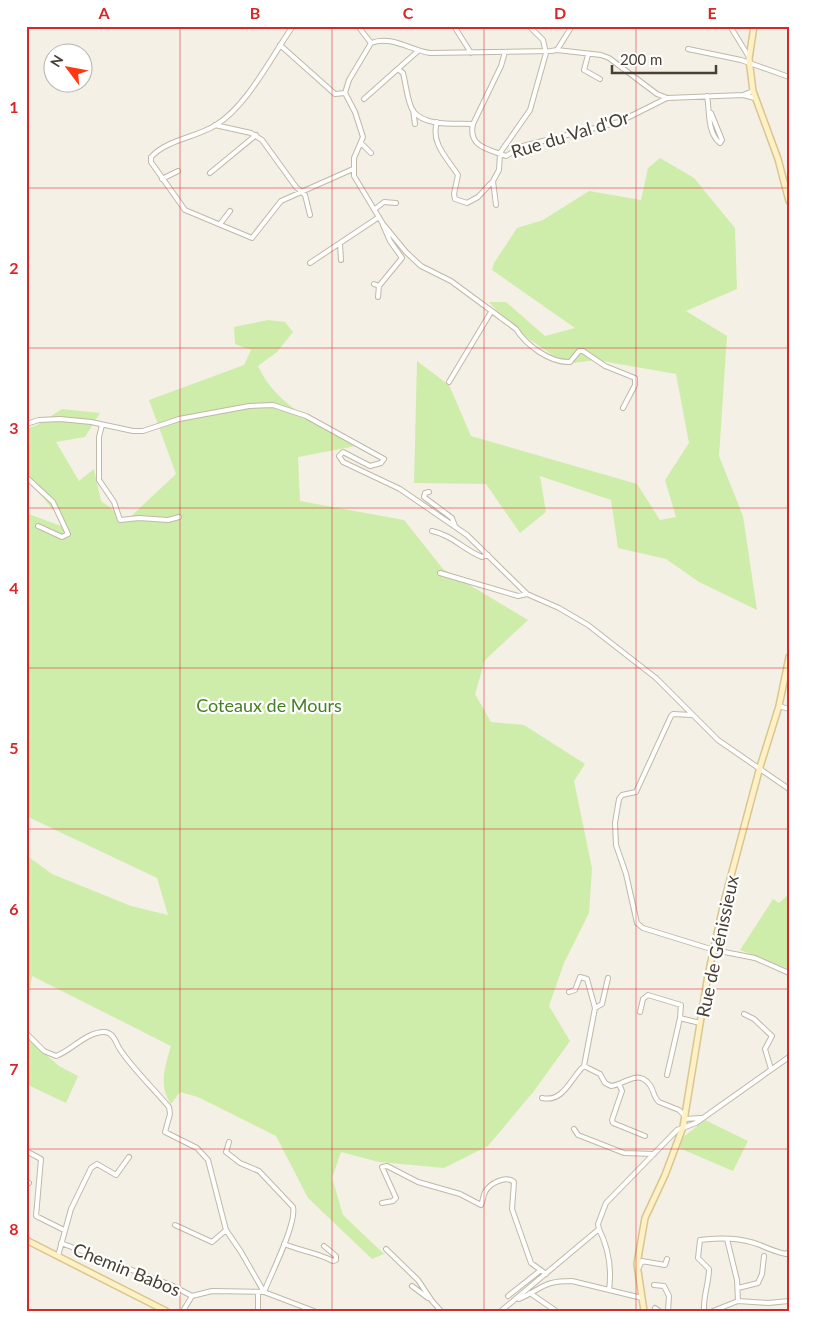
<svg xmlns="http://www.w3.org/2000/svg" width="815" height="1337" viewBox="0 0 815 1337" font-family="Lato,sans-serif">
  <style>
    .green { fill: #ceedaa }
    .lines { fill: none; stroke-linecap: round; stroke-linejoin: round }
    .street-casing { stroke: #c1b8a7; stroke-width: 6 }
    .secondary-casing { stroke: #d8c690; stroke-width: 8 }
    .street { stroke: #fff; stroke-width: 4 }
    .secondary { stroke: #fff1c5; stroke-width: 5 }
    .grid { fill: none; stroke: #d62828; stroke-width: 1; stroke-opacity: 0.55 }
    .labels { text-anchor: middle; dominant-baseline: central; stroke-width: 4.5; stroke-linejoin: round; paint-order: stroke }
    .street-label { font-size: 18px; fill: #484034; stroke: #fff }
    .park-label { font-size: 18px; fill: #448021; stroke: #fff }
    .neatline { fill: none; stroke: #d62828; stroke-width: 2 }
    .grid-label { font-size: 16px; text-anchor: middle; font-weight: bold; fill: #d62828 }
  </style>
  <rect width="100%" height="100%" fill="#f4f0e5"/>
  <path class="green" d="M660 158 694 178 735 228 737 289 686 311 727 336 719 456 743 516 757 610 699 582 666 559 618 548 611 500 540 476 546 512 520 533 486 484 414 483 417 361 449 385 471 436 637 484 660 520 676 517 665 480 689 443 676 374 596 360 566 364 511 327 489 302H506L545 336 575 328 492 270 494 263 517 228 543 220 589 191 641 200 648 168Z
    M268 320 285 322 293 332 277 352 258 366C277 408 322 426 361 445L298 457 300 501 404 520 443 569 528 620 485 660 475 694 491 722 524 725 585 764 574 781 592 868 589 913 564 963 549 1006 570 1041 534 1091 488 1146 444 1168 379 1162 341 1152 332 1178 343 1215 384 1254 372 1259 308 1198 276 1136 198 1097 180 1092 171 1104C158 1085 165 1067 171 1046L32 976 26 1012V855L52 874 131 906 168 915 157 878 26 816V513L69 529 26 477V429L37 425 62 409 100 413 85 437 56 442 79 481 94 469 101 501 127 520 176 474 149 400 244 365 251 350 235 344 234 327Z
    M789 894V969L740 950 773 899 779 903Z
    M26 1037 59 1066 78 1076 66 1103 26 1084Z
    M705 1120 748 1141 733 1171 679 1148 682 1138Z"/>
  <g class="lines">
    <g class="street-casing">
      <path id="street" d="M293 26C271 57 248 105 216 125 195 138 168 139 151 157V162L185 210 252 238 281 201 353 169
        M358 26 371 43
        M454 26 471 53
        M730 26 749 57
        M371 43 349 80 345 93 355 112 363 137 354 158V176L383 224 406 252 421 266 451 281 516 329C526 345 550 363 570 362L579 351H583L605 366 635 378V385L623 408
        M371 43C391 35 410 50 430 53L551 51 557 50 572 26
        M280 45 335 94 345 93
        M688 49 741 60 789 77
        M557 50 601 55 609 58 657 94 667 98 743 95
        M505 52 501 66 473 124C468 147 488 149 506 156L523 146 619 122 667 98
        M588 55 584 70 600 79
        M399 70 403 73C406 84 407 101 413 111 425 127 456 123 473 124
        M753 91 743 95 755 98
        M707 96C710 112 707 133 720 143L722 140 711 113
        M364 99 418 51
        M413 110 415 124
        M437 122C430 143 448 159 458 175L454 194 455 199 467 203 478 197 493 181
        M215 125 251 133 262 140 296 187 305 195 310 215
        M361 143 371 153
        M210 173 256 135
        M162 179 178 171
        M496 205 493 181 499 170 500 153 530 110 546 53 543 40 529 26
        M375 209 384 202 396 203
        M220 224 230 211
        M340 244 341 260
        M310 263 379 217
        M374 284 379 286 402 258 390 241 383 225
        M378 297 379 286
        M449 382 491 312
        M26 424 39 420 60 419 91 422 133 431H143L179 419 249 406 273 405 306 416 384 459 381 463 370 466 343 452 339 456 343 462 400 489 467 535 527 594 559 608 588 625 656 678 718 740 789 789
        M102 425 99 437V480L114 502 120 520 139 518 168 520 179 517
        M26 477 53 502 68 534 62 537 38 526
        M429 492 425 493 424 497 452 518 455 526
        M432 531C452 535 464 550 482 557L488 555
        M440 573 518 596 527 594
        M779 706 789 709
        M692 715 673 714 671 716 636 792 622 795 619 799 615 823 616 845 626 874 637 923 643 928 714 950 755 958 789 973
        M569 992 575 990 580 977 587 979 595 1008 584 1066 600 1074 605 1083 611 1086C624 1085 637 1069 649 1084 654 1089 653 1097 659 1102L679 1110 685 1116
        M595 1008 602 1004 608 978
        M640 1012 643 999 648 995 681 1005 680 1018 700 1023
        M744 1014 754 1019 772 1036 765 1049 771 1069
        M26 1033 44 1051 56 1056C71 1051 86 1032 104 1032 114 1032 116 1044 121 1051 135 1071 153 1088 169 1107L170 1114 165 1132 197 1148 208 1160 226 1230 241 1252 264 1292
        M667 1075 680 1018
        M619 1084 622 1091 612 1120 613 1123 645 1136
        M542 1098C564 1103 571 1077 584 1066
        M684 1119 701 1118
        M574 1129 578 1135 624 1153 654 1154
        M229 1142 226 1152 240 1163 259 1171 293 1207C297 1223 271 1274 264 1292
        M26 1151 41 1159 36 1216 64 1230
        M26 1181 29 1183
        M382 1203 393 1201 396 1198 382 1167 387 1166 418 1182 460 1194 481 1205C483 1201 483 1196 485 1192 490 1183 506 1175 514 1182L512 1209 531 1263 546 1274
        M175 1225 212 1242 226 1230
        M599 1229C609 1249 612 1268 609 1290
        M727 1239 737 1280 738 1301
        M61 1243 171 1285 192 1296
        M284 1244C301 1251 318 1253 333 1261L336 1260V1256L324 1246
        M386 1249 418 1280 432 1301 441 1311
        M58 1256 71 1209 91 1168 97 1164 116 1175 129 1157
        M639 1267 642 1261 665 1265 667 1259
        M654 1285 664 1286 669 1296 668 1311
        M412 1286 428 1298
        M738 1288 758 1283 762 1274 764 1256
        M530 1293 556 1311
        M508 1296 541 1270
        M519 1299C544 1288 542 1281 572 1281L642 1298
        M655 1308 659 1311
        M183 1311 192 1296 212 1291 264 1292 314 1311
        M258 1311V1292
        M501 1311 599 1229 598 1224 606 1203 677 1130 696 1123 789 1057
        M704 1311C703 1296 709 1283 709 1269L698 1258 700 1240C719 1237 742 1238 760 1245 769 1249 776 1252 786 1254L789 1252
        M713 1311 738 1301 768 1303 789 1301"/>
    </g>
    <g class="secondary-casing">
      <path id="secondary" d="M754 26 749 59 753 91 778 159 789 201
        M26 1240 166 1311
        M644 1311 637 1264 645 1218 665 1175 683 1127 708 975 724 902 760 767 779 706 789 657"/>
    </g>
    <use href="#street" class="street"/>
    <use href="#secondary" class="secondary"/>
  </g>
  <path class="grid" d="M180 26V1311M332 26V1311M484 26V1311M636 26V1311M26 188H789M26 348H789M26 508H789M26 668H789M26 829H789M26 989H789M26 1149H789"/>
  <g class="labels">
    <g class="street-label">
      <text transform="translate(570 134) rotate(-17)">Rue du Val d'Or</text>
      <text transform="translate(717 946) rotate(-78)">Rue de Génissieux</text>
      <text transform="translate(127 1269) rotate(22)">Chemin Babos</text>
    </g>
    <g class="park-label">
      <text x="269" y="705">Coteaux de Mours</text>
    </g>
  </g>
  <rect width="815" height="1337" fill="none" stroke="#ffffff" stroke-width="55"/>
  <g transform="translate(68 68) rotate(302)"><circle r="24" fill="#ffffff" stroke="#b6b3ae"/>
  <path d="M0-4L9 19L0 12L-9 19Z" fill="#ff3812"/>
  <text y="-8" font-size="14" font-weight="bold" text-anchor="middle" fill="#484034">N</text>
  </g>
  <path d="M612 65v8h104v-8" fill="none" stroke="#484034" stroke-width="2.5"/>
  <text x="620" y="65" font-size="15" fill="#484034" stroke="#ffffff" stroke-width="4" paint-order="stroke">200 m</text>
  <rect x="28" y="28" width="760" height="1282" class="neatline"/>
  <g class="grid-label">
    <text x="104" y="19">A</text>
    <text x="255" y="19">B</text>
    <text x="408" y="19">C</text>
    <text x="560" y="19">D</text>
    <text x="712" y="19">E</text>
    <text x="14" y="113">1</text>
    <text x="14" y="274">2</text>
    <text x="14" y="434">3</text>
    <text x="14" y="594">4</text>
    <text x="14" y="754">5</text>
    <text x="14" y="915">6</text>
    <text x="14" y="1075">7</text>
    <text x="14" y="1235">8</text>
  </g>
</svg>
